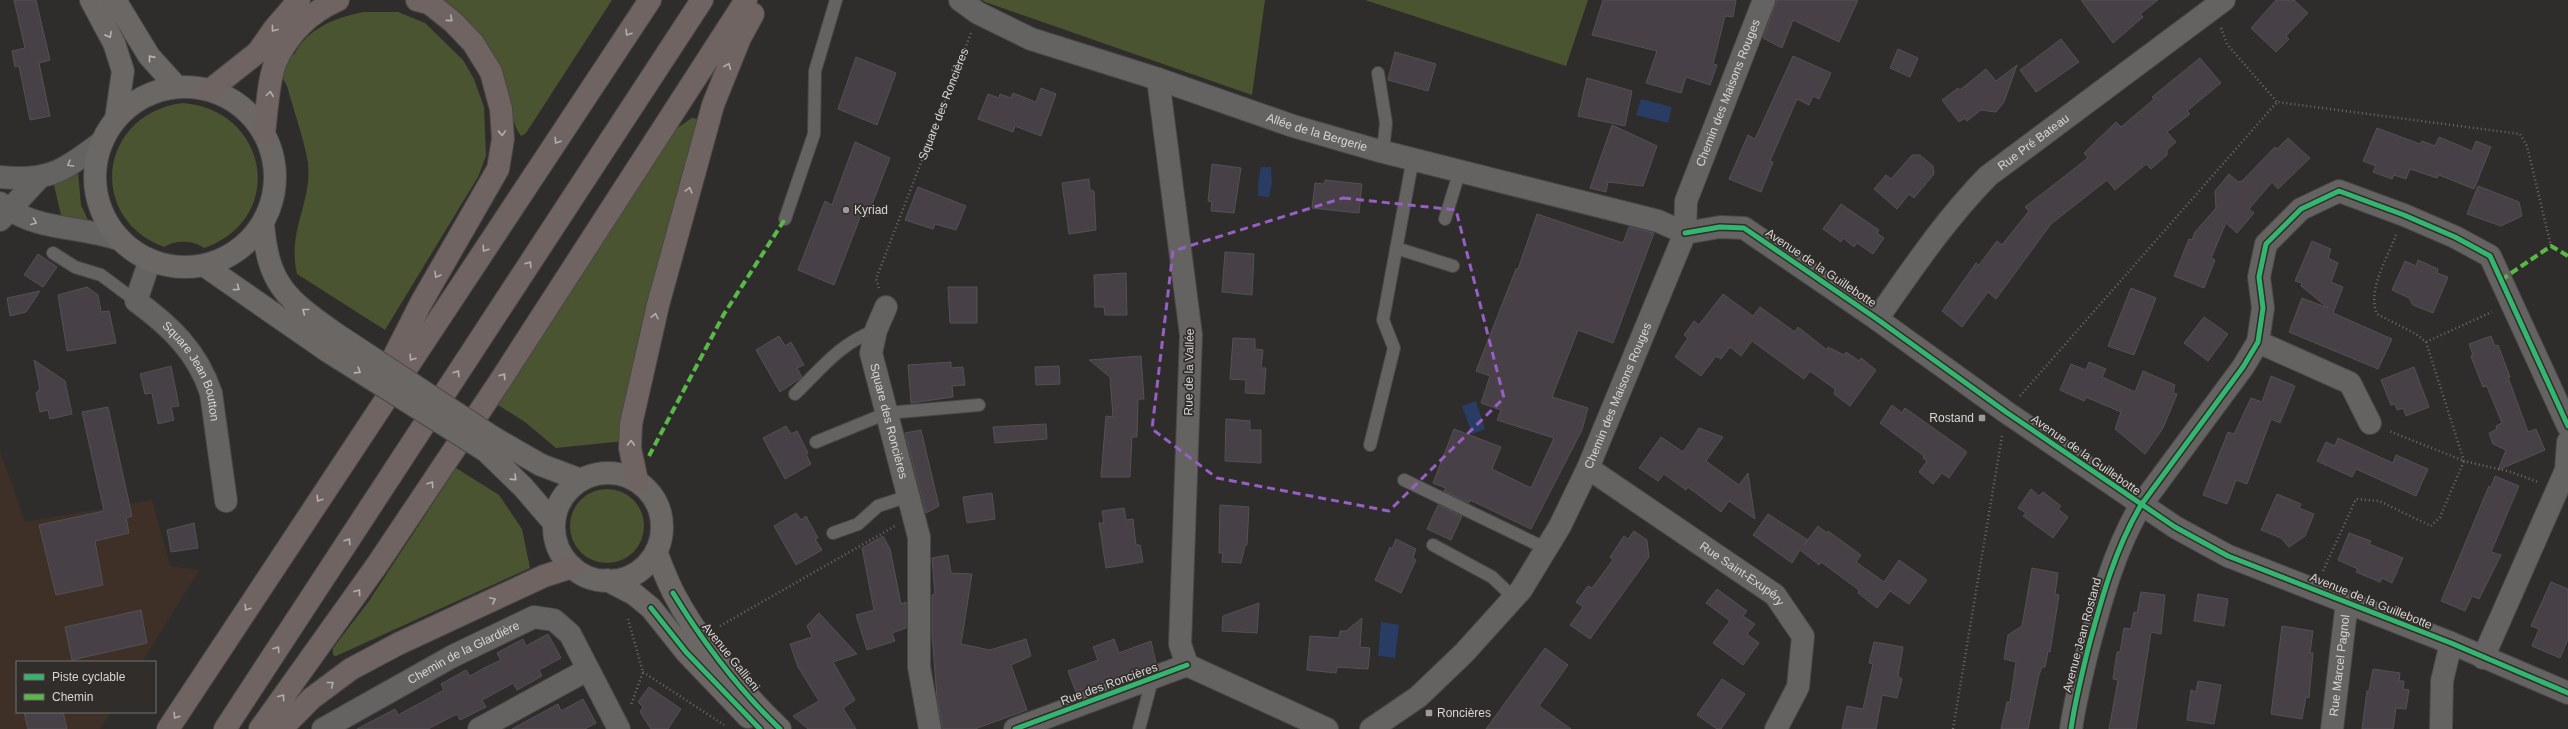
<svg xmlns="http://www.w3.org/2000/svg" width="2568" height="729" viewBox="0 0 2568 729" font-family="Helvetica,sans-serif">
  <style>
    .industrial { fill: #3f3027 }
    .green { fill: #4b5431 }
    .water { fill: #293c64 }
    .building { fill: #484047; stroke: #535152 }
    .lines { fill: none; stroke-linecap: round; stroke-linejoin: round }
    .service-casing { stroke: #494847; stroke-width: 14 }
    .minor-casing { stroke: #494847; stroke-width: 24 }
    .tertiary-casing { stroke: #494847; stroke-width: 24 }
    .secondary-casing { stroke: #494847; stroke-width: 24 }
    .motorway-casing { stroke: #494847; stroke-width: 24 }
    .path { stroke: #6c6b6a; stroke-width: 2.5; stroke-dasharray: 1 3; stroke-linecap: butt }
    .service { stroke: #656362; stroke-width: 12 }
    .minor { stroke: #656362; stroke-width: 22 }
    .tertiary { stroke: #656362; stroke-width: 22 }
    .secondary { stroke: #6b6765; stroke-width: 22 }
    .motorway { stroke: #6f6462; stroke-width: 22 }
    .secondary-bridge-casing { stroke: #494847; stroke-width: 24; stroke-linecap: butt }
    .secondary-bridge { stroke: #6b6765; stroke-width: 22 }
    .quiet { stroke: #58b947; stroke-width: 4; stroke-dasharray: 8 4; stroke-linecap: butt }
    .cycleway-casing { stroke: #302d2a; stroke-width: 8 }
    .cycleway { stroke: #33b770; stroke-width: 5 }
    .oneway { stroke: #b3aeac }
    .oneway2 { stroke: #b7b5b3 }
    .oneway3 { stroke: #b0aeac }
    .marked { fill: none; stroke: #975fc5; stroke-width: 3; stroke-dasharray: 8 5; stroke-linejoin: round }
    .poi-dot { fill: #9d9b99; stroke: #302d2a; stroke-width: 1.5 }
    .labels { text-anchor: middle; dominant-baseline: central; stroke-width: 3.5; stroke-linejoin: round; paint-order: stroke }
    .street-label { font-size: 12px; fill: #d8d6d4; stroke: #302d2a }
    .poi-label { font-size: 12px; fill: #d8d6d4; stroke: #302d2a; text-anchor: start }
  </style>
  <rect width="100%" height="100%" fill="#2f2d2b"/>
  <path class="industrial" d="M0 451 25 522 152 500 170 566 199 570 142 662H17V712H111L100 729H0Z"/>
  <path class="green" d="M440 0H612L526 133 521 136C511 124 510 100 507 86 498 49 470 20 440 0Z
    M982 0H1265L1252 95 985 2Z
    M1365 0H1588L1566 66Z
    M364 12H398L425 23 463 60 474 79 484 107 486 156 478 177 385 330 297 274C287 229 312 205 308 163 305 142 293 108 287 86L281 75 290 52 294 55C307 28 337 17 364 12Z
    M183 103C269 110 287 219 204 248 193 240 175 240 164 247 85 217 100 113 183 103Z
    M692 118 698 119 646 323 624 441 556 448 525 422 498 405 673 131Z
    M78 172 81 205 88 220 62 219 54 185Z
    M456 468 499 495 522 529 530 568 336 656 333 655V648L369 601Z
    M570 526a37 37 0 1 1 74 0a37 37 0 1 1-74 0Z"/>
  <path class="water" d="M1641 99 1672 107 1668 123 1636 115Z
    M1261 167H1271L1272 183 1269 197 1258 196V182Z
    M1476 401 1485 429 1472 434 1462 406Z
    M1381 622 1399 625 1395 658 1378 656Z"/>
  <path class="building" d="M14 0H36L50 60 39 63 50 116 30 120 19 66 15 67 12 51 25 48Z
    M1603 0H1736L1733 17 1725 16 1713 64 1717 65 1710 85 1686 77 1681 93 1646 83 1657 51 1592 35Z
    M1777 0H1858L1839 42 1793 20 1782 48 1763 38Z
    M2081 0H2158L2140 14 2143 17 2113 43Z
    M2276 0H2294L2308 13 2286 36 2289 39 2276 52 2251 28Z
    M2061 39 2079 62 2036 92 2020 70Z
    M1898 49 1918 58 1910 77 1890 68Z
    M1395 52 1436 64 1428 91 1388 80Z
    M1793 56 1831 73 1819 99 1813 96 1809 105 1797 99 1770 161 1773 162 1761 192 1729 179 1748 135 1755 139Z
    M856 57 896 73 877 125 838 109Z
    M2200 58 2221 83 2187 111 2190 114 2167 132 2176 142 2167 150V155L2151 169 2146 164 2115 190 2107 180 2051 224 1996 299 1988 292 1962 327 1942 311 1976 263 1979 265 1997 241 2002 245 2029 211 2025 207 2088 158 2084 153 2116 122 2121 127 2154 99 2152 97Z
    M2017 65 2004 102 1996 112 1981 110 1967 121 1965 118 1959 122 1942 100 1958 88 1960 90 1986 69 1996 81Z
    M1587 78 1632 91 1625 126 1578 116Z
    M1041 88 1056 94 1041 136 1015 126 1013 132 978 119 988 94 999 98 1000 94 1011 98 1013 93 1036 102Z
    M1612 125 1657 146 1643 186 1608 182 1606 192 1590 188Z
    M2377 128 2420 144 2422 141 2435 146 2439 137 2472 151 2476 141 2491 147 2474 189 2439 175 2437 178 2410 169 2406 179 2394 175 2392 179 2373 172 2376 166 2363 161Z
    M2288 138 2310 158 2278 189 2272 182 2249 209 2254 213 2237 233 2226 223 2211 258 2215 260 2204 288 2174 276 2189 239 2192 240 2195 232 2216 208 2215 191 2229 174 2238 182 2242 181 2275 147 2277 149Z
    M855 142 890 158 867 217 861 215 834 285 798 270 825 201 832 205Z
    M1912 155H1920L1933 166 1934 174 1914 198 1909 194 1897 209 1874 189 1886 175 1891 179Z
    M1212 164 1241 168 1234 213 1211 211 1212 202 1208 201Z
    M1089 179 1090 190 1094 191 1096 230 1069 234 1062 183Z
    M1325 180 1362 184 1359 213 1312 208 1315 183 1324 184Z
    M2478 186 2519 202 2522 216 2501 226 2467 214Z
    M918 187 966 206 956 230 935 224 933 229 905 220Z
    M1841 204 1879 230 1877 233 1884 238 1873 254 1857 243 1854 247 1843 238 1841 242 1823 229Z
    M1537 214 1623 243 1629 227 1654 233 1613 343 1578 330 1552 397 1588 408 1582 430 1531 529 1470 500 1469 503 1444 491 1446 488 1433 483 1454 429 1501 447 1492 469 1531 488 1554 438 1497 420 1501 410 1481 403 1490 376 1476 371 1516 269H1518Z
    M2312 241 2331 249 2328 258 2338 263 2331 282 2343 287 2333 313 2392 339 2378 369 2289 332 2302 298 2328 308 2301 286 2302 283 2295 281Z
    M1225 252 1254 254 1252 295 1222 292Z
    M38 254 57 267 43 287 24 275Z
    M2418 260 2438 269 2437 273 2448 277 2433 313 2413 305 2409 298 2392 290 2405 261 2416 266Z
    M1126 273 1127 315H1105L1104 307H1095L1094 275Z
    M87 287 98 295 101 312 109 311 116 343 67 351 58 295Z
    M948 287H977V323H950Z
    M2131 288 2156 298 2134 355 2108 346Z
    M40 291 26 312 10 316 7 298Z
    M1723 294 1753 316 1760 307 1795 332 1798 327 1827 350 1828 347 1844 355 1846 352 1859 361 1861 358 1876 370 1850 406 1834 394 1835 389 1810 371 1804 379 1752 341 1741 356 1730 347 1721 359 1716 356 1701 376 1675 357 1688 338 1684 335 1694 321 1699 325Z
    M2204 317 2228 334 2208 361 2184 343Z
    M779 336 785 346 791 342 804 365 797 368 802 377 780 392 756 350Z
    M2491 336 2495 346 2498 345 2510 377H2508L2528 432 2536 429 2545 450 2498 470 2506 450 2493 444 2489 433 2497 429 2496 426 2502 423 2487 386 2483 387 2472 359 2471 356 2473 355 2469 344Z
    M1233 338 1255 339V349L1263 350 1261 368H1266L1264 394 1245 393 1246 380 1230 379Z
    M1141 356 1144 399H1138L1137 437H1132L1130 477H1101L1106 416 1113 417 1110 377 1089 360Z
    M34 360 65 381 72 414 50 419 48 410 40 412 36 393 40 389Z
    M951 362V368L963 367 965 385 952 386 953 397 911 403 908 365Z
    M2089 362 2106 369 2102 377 2135 392 2143 371 2175 385 2173 393 2177 394 2163 428 2145 454 2115 429 2121 412 2086 397 2084 401 2060 390 2071 364 2086 370Z
    M171 366 179 406 171 407 174 420 158 424 152 393 145 394 140 374Z
    M1059 366 1060 384 1036 385 1035 367Z
    M2414 367 2429 407 2406 416 2403 408 2397 410 2395 404 2391 405 2381 380Z
    M2271 376 2295 386 2280 423 2271 419 2247 484 2236 480 2227 504 2203 495 2228 432 2234 434 2251 398 2262 402Z
    M1892 405 1902 413 1905 408 1967 452 1949 478 1942 473 1933 484 1919 472 1927 461 1923 458 1924 456 1880 423Z
    M108 407 132 516 126 518 129 533 95 541 103 585 56 595 39 525 104 511 82 412Z
    M1226 419 1250 421V430H1261V463L1225 461Z
    M1046 424 1047 439 995 443 993 427Z
    M786 426 791 434 797 431 808 453 806 454 811 464 785 479 763 438Z
    M1699 428 1723 437 1706 461 1739 485 1748 473 1755 519 1729 501 1721 512 1688 487 1686 490 1664 474 1658 481 1639 468 1661 437 1683 452Z
    M921 430 939 506 926 513 905 433Z
    M2338 438 2393 463 2396 455 2428 469 2416 496 2356 469 2352 477 2317 461 2326 442 2335 446Z
    M2495 476 2519 486 2491 552 2501 555 2479 599 2472 596 2465 611 2441 601 2489 486 2491 487Z
    M2031 489 2039 496 2043 492 2061 506 2058 509 2068 517 2053 538 2023 516 2026 513 2018 508Z
    M992 493 995 519 967 523 963 497Z
    M2277 494 2301 504 2299 508 2314 514 2305 536 2289 547 2281 538 2261 530Z
    M1220 505 1249 507 1247 545H1245L1241 563 1222 562 1223 553H1219Z
    M1438 505 1462 516 1451 540 1427 529Z
    M1124 508 1126 520 1133 519 1136 545H1140L1143 562 1106 568 1099 523H1104L1102 511Z
    M796 513 801 520 806 516 818 538 815 539 822 550 796 565 774 526Z
    M1768 514 1808 540 1804 545 1818 526 1827 533 1828 531 1861 555 1856 562 1884 582 1899 560 1927 580 1909 604 1890 591 1877 608 1858 593 1859 590 1821 562 1819 565 1800 550 1792 563 1753 535Z
    M194 523 198 548 171 552 167 530Z
    M1634 531 1647 540 1649 557 1590 639 1570 625 1583 607 1576 602 1588 586 1592 588 1613 560 1610 557 1624 536 1628 539Z
    M2349 533 2371 541 2369 544 2403 558 2392 583 2382 578 2380 582 2356 572 2358 569 2338 560Z
    M883 536 890 549 901 604 906 602V628L892 633 895 641 867 650 856 615 874 610 862 548Z
    M1396 539 1416 549 1413 558 1416 560 1401 593 1375 580 1390 547 1392 549Z
    M948 555 951 573 972 574 961 644 990 650 1026 639 1031 656 1011 665 1027 710 975 729H943L937 698 932 633V595L935 594 932 558Z
    M2032 568 2058 573 2055 594 2059 595 2050 652 2048 651 2045 667H2042L2039 675 2028 729H2001L2007 702H2010L2016 662 2004 659 2008 635 2022 626Z
    M2551 582 2568 589V639L2560 658 2532 646 2539 629 2531 626Z
    M1717 589 1747 611 1743 616 1755 624 1747 634 1759 643 1743 665 1713 643 1730 621 1706 603Z
    M2141 592 2165 595 2161 634 2151 632 2136 729H2109L2118 680 2113 679 2117 652H2120L2124 628 2131 629 2134 612 2137 613Z
    M2198 594 2228 599 2224 626 2194 621Z
    M1259 603 1257 633 1222 631 1223 616Z
    M141 610 147 643 72 660 65 627Z
    M819 613 857 654 833 662 855 700 843 708 856 729H808L793 716 819 701 798 667 790 644 812 637 807 626Z
    M1362 618 1360 647 1370 648 1368 669 1337 667 1336 673 1307 670 1310 636 1339 638 1340 631H1346Z
    M2282 626 2313 631 2310 653H2313L2309 698 2306 697 2302 719 2271 714Z
    M548 634 561 658 539 670 542 676 517 690 513 683 497 692 482 700 486 707 460 720 457 714 428 729H357L395 709 398 715 420 703 444 690 441 684 466 670 470 676 484 668 501 660 497 653 523 639 526 646Z
    M1114 639 1119 653 1151 641 1156 663 1076 692 1068 671 1098 660 1093 647Z
    M1874 642 1903 647 1898 676 1902 679 1897 698 1882 695 1876 729H1842L1847 706 1863 709 1873 664 1869 663Z
    M1545 648 1568 665 1539 706 1571 729H1486Z
    M2373 669 2400 673 2399 681H2404L2403 689 2409 690 2406 709 2396 708 2393 729H2362L2367 691H2369Z
    M1722 679 1745 694 1721 729H1717L1697 715Z
    M2198 681 2221 685 2214 724 2187 720 2191 690 2196 692Z
    M649 687 681 709 668 729H651L640 712 643 707 638 702Z
    M583 699 596 723 585 729H512L558 704 561 711Z
    M24 712H63L67 729H28Z"/>
  <g class="lines">
    <g class="service-casing">
      <path id="service" d="M1378 73 1386 123 1383 151
        M785 219 814 134 815 71 836 0
        M1445 219 1460 170
        M1396 248 1453 266
        M53 253 75 267 101 275 136 301
        M795 394C822 368 839 344 876 330
        M816 442 887 413 979 405
        M1370 445 1394 348 1383 320 1413 158
        M1404 480 1547 549
        M833 533 858 524 878 506 909 496
        M1433 545 1492 577 1514 598
        M1139 729 1152 680"/>
    </g>
    <g class="minor-casing">
      <g id="minor">
        <path id="s2" d="M960 0 978 13 1031 39 1158 79 1293 126 1376 150 1658 221 1685 233"/>
        <path d="M1158 79 1191 335 1180 644 1187 665"/>
        <path d="M0 220 39 178"/>
        <path d="M1685 233 1720 227 1744 228 1877 319 2006 412 2175 527 2228 556 2451 643 2568 693"/>
        <path id="s3" d="M150 260 136 301C170 326 197 351 211 393L226 501"/>
        <path id="s4" d="M886 307 876 330 871 353 919 537V667L930 729"/>
        <path id="s5" d="M1877 319C1913 268 1944 221 1988 176L2224 0"/>
        <path d="M2258 342 2350 383 2370 423"/>
        <path id="s6" d="M1588 468 1775 595 1803 636 1798 687 1776 729"/>
        <path d="M2483 658 2566 470 2568 442"/>
        <path id="s7" d="M323 729 453 656 534 617 554 620 570 634 619 729"/>
        <path d="M479 729 587 670"/>
        <path d="M1015 729 1187 665 1327 729"/>
        <path id="s8" d="M1371 729 1418 697 1464 653 1521 590 1560 526 1588 468 1685 233 1686 201 1764 0"/>
        <path d="M2071 729C2075 701 2082 673 2089 645 2102 597 2115 549 2141 505L2243 367 2258 342 2263 308 2259 277 2266 244 2301 209 2339 191 2404 215 2455 237 2490 256 2568 426"/>
        <path id="s9" d="M2332 729 2347 602"/>
        <path d="M2441 729 2442 681 2451 643"/>
      </g>
    </g>
    <g class="tertiary-casing">
      <path id="tertiary" d="M0 177C50 182 62 171 102 142
        M0 203C39 233 77 224 121 240"/>
    </g>
    <g class="secondary-casing">
      <path id="secondary" d="M91 0 114 43 123 71 116 119
        M115 0 149 56 177 87
        M95 177a90 90 0 1 1 180 0a90 90 0 1 1-180 0Z
        M263 223C268 286 287 299 336 334
        M205 266 326 350
        M494 438 541 465 581 480
        M486 451 523 487 554 523
        M554 527a54 54 0 1 1 108 0a54 54 0 1 1-108 0Z
        M656 551C661 565 667 580 674 594 700 643 740 690 780 729
        M607 580 634 594 651 608 686 652 748 717"/>
    </g>
    <g class="motorway-casing">
      <path id="motorway" d="M210 90 258 52 274 29 299 0
        M264 133C267 112 268 79 276 61 289 33 311 12 338 0
        M380 384 421 303 498 169 503 139 501 109 491 72 473 43 453 22 429 3 417 0
        M637 481 630 448 631 424 658 305 713 105 740 38 753 14
        M168 729 650 0
        M225 729 702 0
        M260 729 377 565 500 381 746 0
        M281 729 312 698 351 669 398 644 544 576 572 567"/>
    </g>
    <g class="path">
      <path d="M2221 28 2227 44 2277 102"/>
      <path d="M2396 235C2387 259 2367 290 2377 314L2416 334 2426 342 2492 312"/>
      <path id="s1" d="M879 288 876 279 971 33"/>
      <path d="M2426 342 2464 461 2511 472 2538 482"/>
      <path d="M2020 396 2277 102 2520 134 2527 146 2551 246"/>
      <path d="M2323 571 2356 499 2379 501 2431 526 2440 517 2464 461 2389 431"/>
      <path d="M628 619 643 672 631 705"/>
      <path d="M720 626 895 526"/>
      <path d="M643 672 724 725"/>
      <path d="M1953 729 2002 436"/>
    </g>
    <use href="#service" class="service"/>
    <use href="#minor" class="minor"/>
    <use href="#tertiary" class="tertiary"/>
    <use href="#secondary" class="secondary"/>
    <use href="#motorway" class="motorway"/>
    <g class="secondary-bridge-casing">
      <path id="secondary-bridge" d="M336 334 494 438
        M326 350 486 451"/>
    </g>
    <use href="#secondary-bridge" class="secondary-bridge"/>
    <path class="quiet" d="M2501 280 2551 246 2568 256
      M649 456 724 314 785 219"/>
    <g class="cycleway-casing">
      <path id="cycleway" d="M1685 233 1720 227 1744 228 1877 319 2006 412 2175 527 2228 556 2451 643 2568 693
        M673 593C703 642 738 689 780 729
        M651 608 686 652 760 729
        M1015 729 1187 665
        M2071 729C2075 701 2082 673 2089 645 2102 597 2115 549 2141 505L2243 367 2258 342 2263 308 2259 277 2266 244 2301 209 2339 191 2404 215 2455 237 2490 256 2568 426"/>
    </g>
    <use href="#cycleway" class="cycleway"/>
  </g>
  <defs><path id="oneway-chevron" d="M-2-3.5L2.5 0L-2 3.5" fill="none" stroke-width="1.6" stroke-linecap="round" stroke-linejoin="round"/></defs>
  <g class="oneway">
    <use href="#oneway-chevron" transform="translate(450 19) rotate(40)"/>
    <use href="#oneway-chevron" transform="translate(274 29) rotate(127)"/>
    <use href="#oneway-chevron" transform="translate(628 33) rotate(123)"/>
    <use href="#oneway-chevron" transform="translate(728 66) rotate(-68)"/>
    <use href="#oneway-chevron" transform="translate(270 94) rotate(-82)"/>
    <use href="#oneway-chevron" transform="translate(502 133) rotate(88)"/>
    <use href="#oneway-chevron" transform="translate(557 141) rotate(124)"/>
    <use href="#oneway-chevron" transform="translate(689 190) rotate(-75)"/>
    <use href="#oneway-chevron" transform="translate(485 249) rotate(124)"/>
    <use href="#oneway-chevron" transform="translate(529 264) rotate(-57)"/>
    <use href="#oneway-chevron" transform="translate(437 275) rotate(121)"/>
    <use href="#oneway-chevron" transform="translate(655 316) rotate(-77)"/>
    <use href="#oneway-chevron" transform="translate(412 358) rotate(124)"/>
    <use href="#oneway-chevron" transform="translate(457 373) rotate(-57)"/>
    <use href="#oneway-chevron" transform="translate(503 376) rotate(-57)"/>
    <use href="#oneway-chevron" transform="translate(631 443) rotate(-89)"/>
    <use href="#oneway-chevron" transform="translate(431 484) rotate(-56)"/>
    <use href="#oneway-chevron" transform="translate(319 499) rotate(123)"/>
    <use href="#oneway-chevron" transform="translate(348 541) rotate(-57)"/>
    <use href="#oneway-chevron" transform="translate(358 592) rotate(-54)"/>
    <use href="#oneway-chevron" transform="translate(493 600) rotate(-25)"/>
    <use href="#oneway-chevron" transform="translate(247 608) rotate(123)"/>
    <use href="#oneway-chevron" transform="translate(277 649) rotate(-57)"/>
    <use href="#oneway-chevron" transform="translate(331 684) rotate(-38)"/>
    <use href="#oneway-chevron" transform="translate(282 697) rotate(-54)"/>
    <use href="#oneway-chevron" transform="translate(176 716) rotate(123)"/>
  </g>
  <g class="oneway2">
    <use href="#oneway-chevron" transform="translate(109 35) rotate(61)"/>
    <use href="#oneway-chevron" transform="translate(151 58) rotate(-129)"/>
    <use href="#oneway-chevron" transform="translate(237 288) rotate(36)"/>
    <use href="#oneway-chevron" transform="translate(305 311) rotate(-142)"/>
    <use href="#oneway-chevron" transform="translate(358 371) rotate(32)"/>
    <use href="#oneway-chevron" transform="translate(514 478) rotate(44)"/>
  </g>
  <g class="oneway3">
    <use href="#oneway-chevron" transform="translate(70 164) rotate(150)"/>
    <use href="#oneway-chevron" transform="translate(34 222) rotate(22)"/>
  </g>
  <path class="marked" d="M1343 198 1456 210 1504 398 1389 511 1217 478 1152 429 1173 251Z"/>
  <g class="poi-dot">
    <circle cx="846" cy="210" r="4"/>
    <rect x="1978" y="414" width="8" height="8" rx="2"/>
    <rect x="1425" y="709" width="8" height="8" rx="2"/>
  </g>
  <g class="labels">
    <g class="street-label">
      <text stroke="none"><textPath href="#s8" startOffset="747">Chemin des Maisons Rouges</textPath></text>
      <text stroke="none"><textPath href="#s1" startOffset="197">Square des Roncières</textPath></text>
      <text stroke="none"><textPath href="#s2" startOffset="382">Allée de la Bergerie</textPath></text>
      <text stroke="none"><textPath href="#s5" startOffset="238">Rue Pré Bateau</textPath></text>
      <text transform="translate(1821 268) rotate(34)">Avenue de la Guillebotte</text>
      <text transform="translate(1189 372) rotate(-89)">Rue de la Vallée</text>
      <text stroke="none"><textPath href="#s3" startOffset="136">Square Jean Boutton</textPath></text>
      <text stroke="none"><textPath href="#s8" startOffset="423">Chemin des Maisons Rouges</textPath></text>
      <text stroke="none"><textPath href="#s4" startOffset="119">Square des Roncières</textPath></text>
      <text transform="translate(2086 455) rotate(35)">Avenue de la Guillebotte</text>
      <text stroke="none"><textPath href="#s6" startOffset="187">Rue Saint-Exupéry</textPath></text>
      <text transform="translate(2371 601) rotate(22)">Avenue de la Guillebotte</text>
      <text transform="translate(2082 635) rotate(-75)">Avenue Jean Rostand</text>
      <text stroke="none"><textPath href="#s7" startOffset="160">Chemin de la Glardière</textPath></text>
      <text transform="translate(731 657) rotate(51)">Avenue Gallieni</text>
      <text stroke="none"><textPath href="#s9" startOffset="64">Rue Marcel Pagnol</textPath></text>
      <text transform="translate(1109 684) rotate(-20)">Rue des Roncières</text>
    </g>
    <g class="poi-label">
      <text x="854" y="210">Kyriad</text>
      <text x="1974" y="418" text-anchor="end">Rostand</text>
      <text x="1437" y="713">Roncières</text>
    </g>
  </g>
  <rect x="16" y="661" width="140" height="52" fill="#302d2a" stroke="#73716e"/>
  <rect x="24" y="674" width="20" height="6" fill="#33b770" stroke="#73716e"/>
  <text x="52" y="681" font-size="12" fill="#d8d6d4">Piste cyclable</text>
  <rect x="24" y="694" width="20" height="6" fill="#58b947" stroke="#73716e"/>
  <text x="52" y="701" font-size="12" fill="#d8d6d4">Chemin</text>
</svg>
